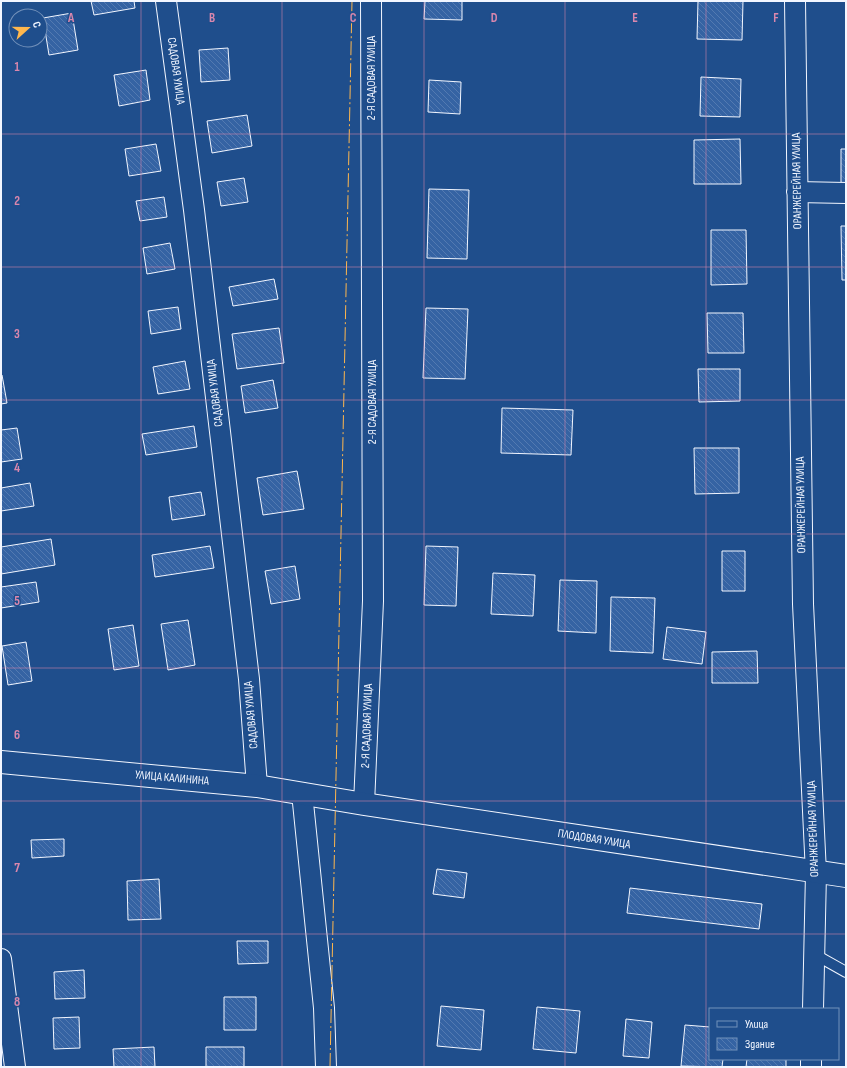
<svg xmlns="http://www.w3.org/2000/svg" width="847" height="1068" viewBox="0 0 847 1068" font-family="'Sofia Sans Condensed',sans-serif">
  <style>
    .building { fill: url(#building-back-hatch); stroke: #f2f6ff }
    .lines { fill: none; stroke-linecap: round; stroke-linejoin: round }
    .lane-casing { stroke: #f2f6ff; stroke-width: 12 }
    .street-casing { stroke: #f2f6ff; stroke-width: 22 }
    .primary-casing { stroke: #f2f6ff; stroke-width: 24 }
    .lane { stroke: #1f4e8c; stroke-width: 10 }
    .street { stroke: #1f4e8c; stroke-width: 20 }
    .primary { stroke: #1f4e8c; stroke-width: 22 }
    .power { stroke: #ffb74d; stroke-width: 1; stroke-dasharray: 14 3 2 3; stroke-linecap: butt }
    .grid { fill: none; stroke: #da87ad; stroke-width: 1; stroke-opacity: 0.55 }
    .labels { text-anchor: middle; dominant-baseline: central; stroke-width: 3; stroke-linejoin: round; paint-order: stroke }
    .street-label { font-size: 12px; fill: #f2f6ff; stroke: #1f4e8c }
    .grid-label { font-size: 13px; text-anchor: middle; font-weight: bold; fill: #da87ad; stroke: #1f4e8c; stroke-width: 3; stroke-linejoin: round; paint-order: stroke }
  </style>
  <defs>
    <pattern id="building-back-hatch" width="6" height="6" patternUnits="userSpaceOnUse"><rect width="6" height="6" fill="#3563a3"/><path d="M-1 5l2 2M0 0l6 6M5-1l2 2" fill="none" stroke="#537ab1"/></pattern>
  </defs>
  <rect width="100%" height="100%" fill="#1f4e8c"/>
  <path class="building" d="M91 1H134L135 8 94 15Z
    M425 1H462V20L424 19Z
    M698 1H743L742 40 697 39Z
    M72 13 78 50 49 55 43 18Z
    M228 48 230 80 201 82 199 50Z
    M146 70 150 100 119 106 114 75Z
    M701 77 741 79 740 117 700 116Z
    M429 80 461 82 460 114 428 112Z
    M247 115 252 146 212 153 207 121Z
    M740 139 741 184H694V140Z
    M156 144 161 171 129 176 125 149Z
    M841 149H846V186H841Z
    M244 178 248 202 221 206 217 182Z
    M429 189 469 190 467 259 427 258Z
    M164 197 167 217 140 221 136 201Z
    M841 226H846V280H842Z
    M711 230H746L747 284 711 285Z
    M170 243 175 269 147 274 143 248Z
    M274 279 278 299 233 306 229 287Z
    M178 307 181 329 151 334 148 311Z
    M426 308 468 309 465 379 423 378Z
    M707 313H743L744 353H708Z
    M279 328 284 363 237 369 232 334Z
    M185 361 190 389 158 394 153 367Z
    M698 369H740V401L699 402Z
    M2 375 7 403 1 404V376Z
    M273 380 278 408 245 413 241 386Z
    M502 408 573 410 571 455 501 453Z
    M194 426 197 447 146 455 142 434Z
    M17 428 22 459 1 462V430Z
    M694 448H739V493L695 494Z
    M297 471 304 509 263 515 257 478Z
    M30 483 34 506 1 511V488Z
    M201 492 205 515 172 520 169 497Z
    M51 539 55 565 1 574V547Z
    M210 546 214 568 155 577 152 555Z
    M426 546 458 547 456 606 424 605Z
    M722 551H745V591H722Z
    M295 566 300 599 271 604 265 571Z
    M493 573 535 575 533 616 491 614Z
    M560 580 597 581 596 633 558 631Z
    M36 582 39 602 1 608V587Z
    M611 597 655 598 653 653 610 651Z
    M188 620 195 665 168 670 161 624Z
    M133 625 139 666 114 670 108 629Z
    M667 627 706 632 702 664 663 659Z
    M26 642 32 681 8 685 2 646Z
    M757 651 758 683H712V652Z
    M64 839V856L32 858 31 840Z
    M437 869 467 873 464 898 433 894Z
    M159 879 161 919 128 920 127 881Z
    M630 888 762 904 759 929 627 913Z
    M237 941H268V963L238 964Z
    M84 970 85 998 55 999 54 972Z
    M224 997H256V1030H224Z
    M441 1006 484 1010 481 1050 437 1046Z
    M537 1007 580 1011 576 1053 533 1049Z
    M79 1017 80 1048 54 1049 53 1018Z
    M626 1019 652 1022 649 1058 623 1056Z
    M685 1025 710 1027V1059H723L722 1067 681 1066Z
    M154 1047 155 1067H114L113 1049Z
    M206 1047H244V1067H206Z
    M747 1059H786V1067H746Z"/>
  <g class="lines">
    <g class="lane-casing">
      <path id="lane" d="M814 954 846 972"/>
    </g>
    <g class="street-casing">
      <path id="street" d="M166 1 194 210 249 679 257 786
        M795 1 803 604 816 873 813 1009
        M797 192 846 193
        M302 793 324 1008 326 1067
        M364 804 373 601 371 1
        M1 959 15 1067
        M811 1067V1059"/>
    </g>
    <g class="primary-casing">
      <path id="primary" d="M1 762 257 786 364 804 846 876"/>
    </g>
    <use href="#lane" class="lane"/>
    <use href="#street" class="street"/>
    <use href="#primary" class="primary"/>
    <path class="power" d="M330 1067 352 1"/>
  </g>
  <path class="grid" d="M141 1V1067M282 1V1067M424 1V1067M565 1V1067M706 1V1067M1 134H846M1 267H846M1 400H846M1 534H846M1 668H846M1 801H846M1 934H846"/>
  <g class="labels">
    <g class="street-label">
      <text transform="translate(176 71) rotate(82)">САДОВАЯ УЛИЦА</text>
      <text transform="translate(371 78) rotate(-90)">2-Я САДОВАЯ УЛИЦА</text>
      <text transform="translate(797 181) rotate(-91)">ОРАНЖЕРЕЙНАЯ УЛИЦА</text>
      <text transform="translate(215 393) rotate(-97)">САДОВАЯ УЛИЦА</text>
      <text transform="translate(372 402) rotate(-90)">2-Я САДОВАЯ УЛИЦА</text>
      <text transform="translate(801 505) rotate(-91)">ОРАНЖЕРЕЙНАЯ УЛИЦА</text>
      <text transform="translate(251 715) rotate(-95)">САДОВАЯ УЛИЦА</text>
      <text transform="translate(367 726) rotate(-88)">2-Я САДОВАЯ УЛИЦА</text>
      <text transform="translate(172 778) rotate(5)">УЛИЦА КАЛИНИНА</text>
      <text transform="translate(813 829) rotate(-92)">ОРАНЖЕРЕЙНАЯ УЛИЦА</text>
      <text transform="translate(594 839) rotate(9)">ПЛОДОВАЯ УЛИЦА</text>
    </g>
  </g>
  <g class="grid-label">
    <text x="71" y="22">A</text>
    <text x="212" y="22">B</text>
    <text x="353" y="22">C</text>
    <text x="494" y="22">D</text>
    <text x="635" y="22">E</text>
    <text x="776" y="22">F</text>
    <text x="17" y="71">1</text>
    <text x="17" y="205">2</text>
    <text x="17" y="338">3</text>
    <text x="17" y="472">4</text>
    <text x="17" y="605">5</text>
    <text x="17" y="739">6</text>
    <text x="17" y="872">7</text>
    <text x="17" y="1006">8</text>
  </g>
  <rect width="847" height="1068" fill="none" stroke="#f2f6ff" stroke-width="4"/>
  <rect x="709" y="1008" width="130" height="52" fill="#1f4e8c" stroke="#7391ba"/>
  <rect x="717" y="1021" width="20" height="6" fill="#1f4e8c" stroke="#7391ba"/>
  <text x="745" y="1028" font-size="12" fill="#f2f6ff">Улица</text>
  <rect x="717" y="1038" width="20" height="12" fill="url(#building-back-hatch)" stroke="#7391ba"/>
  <text x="745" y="1048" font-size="12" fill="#f2f6ff">Здание</text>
  <g transform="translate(28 28) rotate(69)"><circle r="19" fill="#1f4e8c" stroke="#7391ba"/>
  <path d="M0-3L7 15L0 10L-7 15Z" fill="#ffb74d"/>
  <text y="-6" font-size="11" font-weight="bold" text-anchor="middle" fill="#f2f6ff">С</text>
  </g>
</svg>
